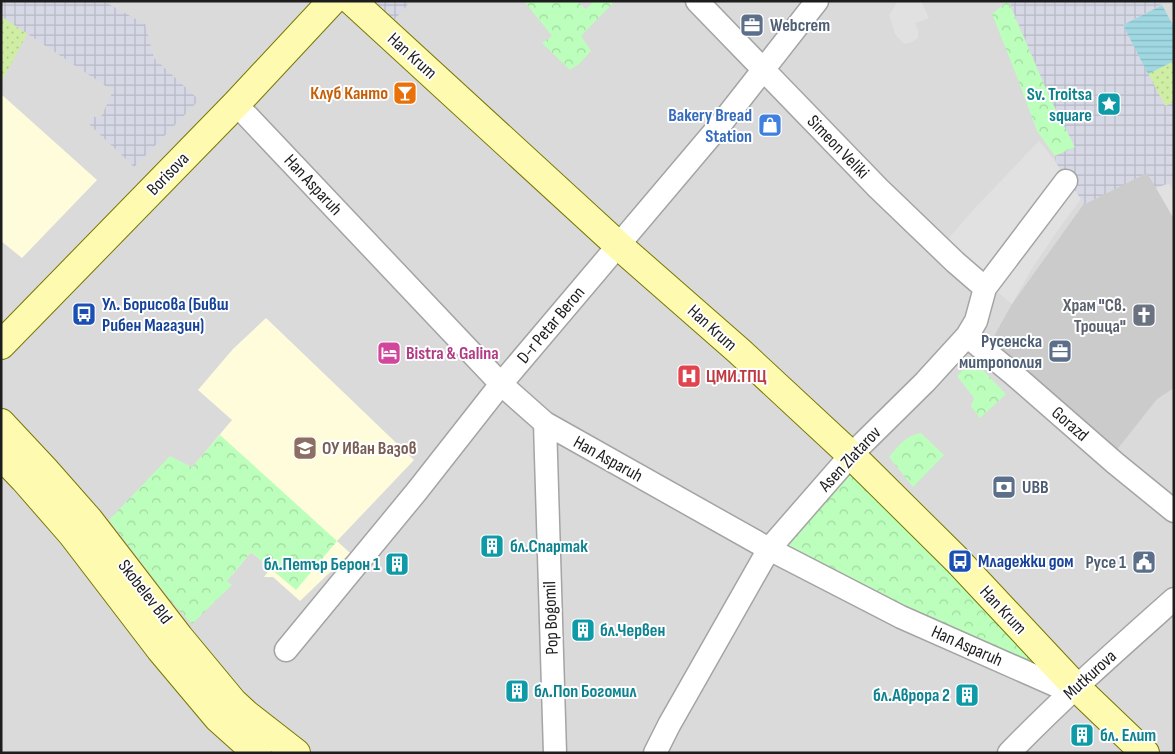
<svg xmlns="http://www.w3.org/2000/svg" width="1175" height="754" viewBox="0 0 1175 754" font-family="'Sofia Sans Condensed',sans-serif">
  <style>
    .residential { fill: #dbdada }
    .education { fill: #fffcdb }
    .religious { fill: #cbcbcb }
    .grass { fill: url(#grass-dots) }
    .park { fill: url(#park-crowns) }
    .parking { fill: #e1e1e1 }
    .plaza { fill: url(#plaza-grid) }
    .water { fill: url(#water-rules) }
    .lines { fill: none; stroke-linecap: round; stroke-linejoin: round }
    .minor-casing { stroke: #a4a4a4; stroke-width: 25 }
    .secondary-casing { stroke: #767800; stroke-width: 30 }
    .minor { stroke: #fff; stroke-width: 22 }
    .secondary { stroke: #fefbb1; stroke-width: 28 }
    .labels { text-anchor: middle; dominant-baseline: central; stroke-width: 4; stroke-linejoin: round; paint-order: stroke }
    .service-label { font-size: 18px; font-weight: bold; fill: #4e5e75; stroke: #fff; text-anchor: start }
    .street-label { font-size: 18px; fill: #1d1d1d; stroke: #fff }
    .food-label { font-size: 18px; font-weight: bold; fill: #c56008; stroke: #fff; text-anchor: end }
    .culture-label { font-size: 18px; font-weight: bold; fill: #0d838f; stroke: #fff; text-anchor: start }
    .shop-label { font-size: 18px; font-weight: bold; fill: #366cbe; stroke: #fff; text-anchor: end }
    .transit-label { font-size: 18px; font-weight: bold; fill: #164399; stroke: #fff; text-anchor: start }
    .worship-label { font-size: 18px; font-weight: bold; fill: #5b616d; stroke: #fff; text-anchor: end }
    .hotel-label { font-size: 18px; font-weight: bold; fill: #b23c85; stroke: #fff; text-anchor: start }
    .health-label { font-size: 18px; font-weight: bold; fill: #be3a42; stroke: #fff; text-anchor: start }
    .education-label { font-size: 18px; font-weight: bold; fill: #785e54; stroke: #fff; text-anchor: start }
  </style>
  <defs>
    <pattern id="grass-dots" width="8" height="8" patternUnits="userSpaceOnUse" patternTransform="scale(1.25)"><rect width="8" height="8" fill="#cfeea3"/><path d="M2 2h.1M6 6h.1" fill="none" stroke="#b1cc8c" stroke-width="1.8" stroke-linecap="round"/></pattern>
    <pattern id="park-crowns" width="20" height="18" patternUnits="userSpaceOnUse" patternTransform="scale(1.25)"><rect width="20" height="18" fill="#bcfebb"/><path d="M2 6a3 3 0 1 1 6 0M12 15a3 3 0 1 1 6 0" fill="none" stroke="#a1d9a0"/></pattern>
    <pattern id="plaza-grid" width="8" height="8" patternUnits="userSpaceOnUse" patternTransform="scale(1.25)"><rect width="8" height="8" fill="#d6d8e5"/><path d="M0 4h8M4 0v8" fill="none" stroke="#b7b9c4"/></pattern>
    <pattern id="water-rules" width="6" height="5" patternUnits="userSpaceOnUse" patternTransform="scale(1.25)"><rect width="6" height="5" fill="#9fd8e1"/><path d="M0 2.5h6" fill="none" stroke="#88b9c1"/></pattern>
  </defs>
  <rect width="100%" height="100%" fill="#efeae2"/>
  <path class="residential" d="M1 1H1174V753H1Z"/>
  <path class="education" d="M1 94 97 180 22 258 1 241Z
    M266 318 414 460 337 541 350 553 300 601 273 577H264L271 568 251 552 232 575 185 476 232 420 198 390 233 349Z"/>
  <path class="religious" d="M1148 172 1174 219V388L1157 399 1112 456 988 347 1012 304 1083 205Z"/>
  <path class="grass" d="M1 16 27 34 3 79 1 77Z
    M1174 61V102L1166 106 1148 74Z"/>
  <path class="park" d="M524 1H577L586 9 594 1H615L581 36 591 51 579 64 570 70 542 43 552 36Z
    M1008 1 1050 98 1075 147 1055 156 1037 131 1017 77 992 14Z
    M973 360 1006 394 980 418 971 406 974 398 957 376Z
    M921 433 944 455 913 487 889 457C899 445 905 436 921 433Z
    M220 435 337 541 296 590 251 552 227 581 232 585 192 624 171 601 109 520 170 456 192 467Z
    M851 455 1076 687 769 549Z"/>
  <path class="parking" d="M898 1H921L929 18 915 23 918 30V38L912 42 904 44 895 34 889 15Z
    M1039 141 1063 171 1081 199 1058 230 1031 270 1012 304 942 246 975 208Z
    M1169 184 1174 192V219L1156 188Z"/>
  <path class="plaza" d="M1 1H103L145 24 154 58 199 100 134 167 89 124 93 116 100 119 113 91 1 16Z
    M359 1H411L387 28Z
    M1009 1H1168L1123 25 1165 106 1174 102V169L1172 170 1174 173V181L1156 188 1147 173 1083 205 1081 199 1056 163 1055 156 1075 147 1050 98Z"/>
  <path class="water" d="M1162 5 1174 27V61L1148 74 1123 25Z"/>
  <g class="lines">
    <g class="minor-casing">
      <path id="minor" d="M697 1 878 188 955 262 985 288
        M236 104 501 384 545 423 769 549 901 617 1055 685 1070 681
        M967 336 1012 373 1115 463 1174 511
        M545 423 555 753
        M286 650 417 491 501 384 720 125 817 1
        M655 753 669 725 769 549 851 455 925 382 967 336 976 321 985 288 1066 181
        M1009 753C1061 699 1118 649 1174 599"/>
    </g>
    <g class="secondary-casing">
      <path id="secondary" d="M352 1 618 245 739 351 851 455 957 560 1076 687 1145 753
        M1 345 236 104 332 1
        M1 423 44 469 89 520 179 637 233 702 246 714 296 753
        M1 455 24 479 72 534 160 649 218 718 257 753"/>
    </g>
    <use href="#minor" class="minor"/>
    <use href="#secondary" class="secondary"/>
  </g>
  <defs>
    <g id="office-square" transform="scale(1.25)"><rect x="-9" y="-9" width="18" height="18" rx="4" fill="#5c6f8a" stroke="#fff"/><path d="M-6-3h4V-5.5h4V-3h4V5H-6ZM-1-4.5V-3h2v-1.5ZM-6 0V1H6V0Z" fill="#fff"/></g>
    <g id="bar-square" transform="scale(1.25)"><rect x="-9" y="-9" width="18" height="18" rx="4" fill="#e8710a" stroke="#fff"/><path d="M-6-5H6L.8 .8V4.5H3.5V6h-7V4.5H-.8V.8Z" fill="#fff"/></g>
    <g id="sight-square" transform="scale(1.25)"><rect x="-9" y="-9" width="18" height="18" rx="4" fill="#0f9aa8" stroke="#fff"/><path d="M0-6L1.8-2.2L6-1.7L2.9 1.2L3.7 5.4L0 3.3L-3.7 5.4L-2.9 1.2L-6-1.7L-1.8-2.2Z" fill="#fff"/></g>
    <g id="shop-square" transform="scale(1.25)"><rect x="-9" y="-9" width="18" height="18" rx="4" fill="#3f7fe0" stroke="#fff"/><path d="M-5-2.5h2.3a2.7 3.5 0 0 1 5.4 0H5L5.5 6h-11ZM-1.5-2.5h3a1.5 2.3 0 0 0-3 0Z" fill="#fff"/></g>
    <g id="bus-square" transform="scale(1.25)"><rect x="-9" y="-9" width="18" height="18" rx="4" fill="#1a4fb4" stroke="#fff"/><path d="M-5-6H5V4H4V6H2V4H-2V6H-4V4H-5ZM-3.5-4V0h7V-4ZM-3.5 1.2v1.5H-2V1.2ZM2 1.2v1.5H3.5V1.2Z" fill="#fff"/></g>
    <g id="church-square" transform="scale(1.25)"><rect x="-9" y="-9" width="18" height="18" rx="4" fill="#6b7280" stroke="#fff"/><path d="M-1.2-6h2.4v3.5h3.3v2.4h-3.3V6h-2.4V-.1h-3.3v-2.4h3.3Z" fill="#fff"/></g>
    <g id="hotel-square" transform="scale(1.25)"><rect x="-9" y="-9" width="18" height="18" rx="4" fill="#d1479c" stroke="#fff"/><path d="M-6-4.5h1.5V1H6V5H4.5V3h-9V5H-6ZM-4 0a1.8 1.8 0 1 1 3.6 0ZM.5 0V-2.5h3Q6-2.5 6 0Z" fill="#fff"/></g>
    <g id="hospital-square" transform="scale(1.25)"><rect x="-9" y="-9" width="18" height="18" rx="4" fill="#e0444e" stroke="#fff"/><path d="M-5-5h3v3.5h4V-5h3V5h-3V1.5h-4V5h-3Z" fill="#fff"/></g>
    <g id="school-square" transform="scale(1.25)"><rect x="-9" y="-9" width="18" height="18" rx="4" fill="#8d6e63" stroke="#fff"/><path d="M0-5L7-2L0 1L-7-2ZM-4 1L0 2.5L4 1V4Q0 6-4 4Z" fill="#fff"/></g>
    <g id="bank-square" transform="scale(1.25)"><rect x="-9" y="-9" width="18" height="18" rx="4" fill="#5c6f8a" stroke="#fff"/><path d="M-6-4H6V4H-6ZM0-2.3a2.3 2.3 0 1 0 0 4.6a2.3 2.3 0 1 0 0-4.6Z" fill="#fff"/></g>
    <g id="building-square" transform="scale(1.25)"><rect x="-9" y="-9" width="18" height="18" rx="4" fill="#0f9aa8" stroke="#fff"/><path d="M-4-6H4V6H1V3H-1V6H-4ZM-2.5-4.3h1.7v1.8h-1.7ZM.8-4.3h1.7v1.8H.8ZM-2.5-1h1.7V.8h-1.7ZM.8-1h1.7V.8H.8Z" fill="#fff"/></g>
    <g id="civic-square" transform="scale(1.25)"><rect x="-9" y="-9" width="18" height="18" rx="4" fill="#5c6f8a" stroke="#fff"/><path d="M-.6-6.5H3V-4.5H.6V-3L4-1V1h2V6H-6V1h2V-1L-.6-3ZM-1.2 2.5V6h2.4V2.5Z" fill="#fff"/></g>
  </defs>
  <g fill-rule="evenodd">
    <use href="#office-square" x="752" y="25"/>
    <use href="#bar-square" x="405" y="93"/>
    <use href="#sight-square" x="1109" y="104"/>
    <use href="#shop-square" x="770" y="125"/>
    <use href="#bus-square" x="84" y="314"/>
    <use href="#church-square" x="1144" y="315"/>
    <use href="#office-square" x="1060" y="351"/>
    <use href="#hotel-square" x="389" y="353"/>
    <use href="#hospital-square" x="689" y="376"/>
    <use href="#school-square" x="305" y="448"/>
    <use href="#bank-square" x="1004" y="487"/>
    <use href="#building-square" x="492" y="546"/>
    <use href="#bus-square" x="960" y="561"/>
    <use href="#civic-square" x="1144" y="562"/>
    <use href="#building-square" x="397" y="564"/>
    <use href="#building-square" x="583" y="630"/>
    <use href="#building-square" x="517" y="691"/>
    <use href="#building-square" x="967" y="695"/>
    <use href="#building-square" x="1082" y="735"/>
  </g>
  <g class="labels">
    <g class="service-label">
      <text x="770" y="25">Webcrem</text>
      <text x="1042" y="341" text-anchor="end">Русенска<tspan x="1042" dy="21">митрополия</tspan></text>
      <text x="1022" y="487">UBB</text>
      <text x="1126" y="562" text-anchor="end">Русе 1</text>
    </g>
    <g class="street-label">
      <text transform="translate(412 56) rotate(42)">Han Krum</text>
      <text transform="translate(838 147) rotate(46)">Simeon Veliki</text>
      <text transform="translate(168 174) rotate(-46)">Borisova</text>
      <text transform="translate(313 185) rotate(47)">Han Asparuh</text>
      <text transform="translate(551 325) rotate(-50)">D-r Petar Beron</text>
      <text transform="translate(712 328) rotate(42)">Han Krum</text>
      <text transform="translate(1070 424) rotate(41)">Gorazd</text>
      <text transform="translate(608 459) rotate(29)">Han Asparuh</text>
      <text transform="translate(850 459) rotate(-47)">Asen Zlatarov</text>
      <text transform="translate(145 592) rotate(52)">Skobelev Bld</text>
      <text transform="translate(1003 610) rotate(47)">Han Krum</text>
      <text transform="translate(551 618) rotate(-92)">Pop Bogomil</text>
      <text transform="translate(967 646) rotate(24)">Han Asparuh</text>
      <text transform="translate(1090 675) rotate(-42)">Mutkurova</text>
    </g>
    <g class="food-label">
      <text x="388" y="93">Клуб Канто</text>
    </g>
    <g class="culture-label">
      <text x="1092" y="94" text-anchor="end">Sv. Troitsa<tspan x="1092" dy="21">square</tspan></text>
      <text x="510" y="546">бл.Спартак</text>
      <text x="380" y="564" text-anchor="end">бл.Петър Берон 1</text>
      <text x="600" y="630">бл.Червен</text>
      <text x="534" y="691">бл.Поп Богомил</text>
      <text x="950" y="695" text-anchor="end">бл.Аврора 2</text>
      <text x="1100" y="735">бл. Елит</text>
    </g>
    <g class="shop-label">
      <text x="752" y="115">Bakery Bread<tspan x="752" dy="21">Station</tspan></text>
    </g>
    <g class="transit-label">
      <text x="102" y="304">Ул. Борисова (Бивш<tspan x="102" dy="21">Рибен Магазин)</tspan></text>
      <text x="978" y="561">Младежки дом</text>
    </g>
    <g class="worship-label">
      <text x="1126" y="305">Храм "Св.<tspan x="1126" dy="21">Троица"</tspan></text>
    </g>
    <g class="hotel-label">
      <text x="406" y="353">Bistra &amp; Galina</text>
    </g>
    <g class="health-label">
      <text x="706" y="376">ЦМИ.ТПЦ</text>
    </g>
    <g class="education-label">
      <text x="322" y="448">ОУ Иван Вазов</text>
    </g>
  </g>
  <rect width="1175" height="754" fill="none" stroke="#1d1d1d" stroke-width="5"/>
</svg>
